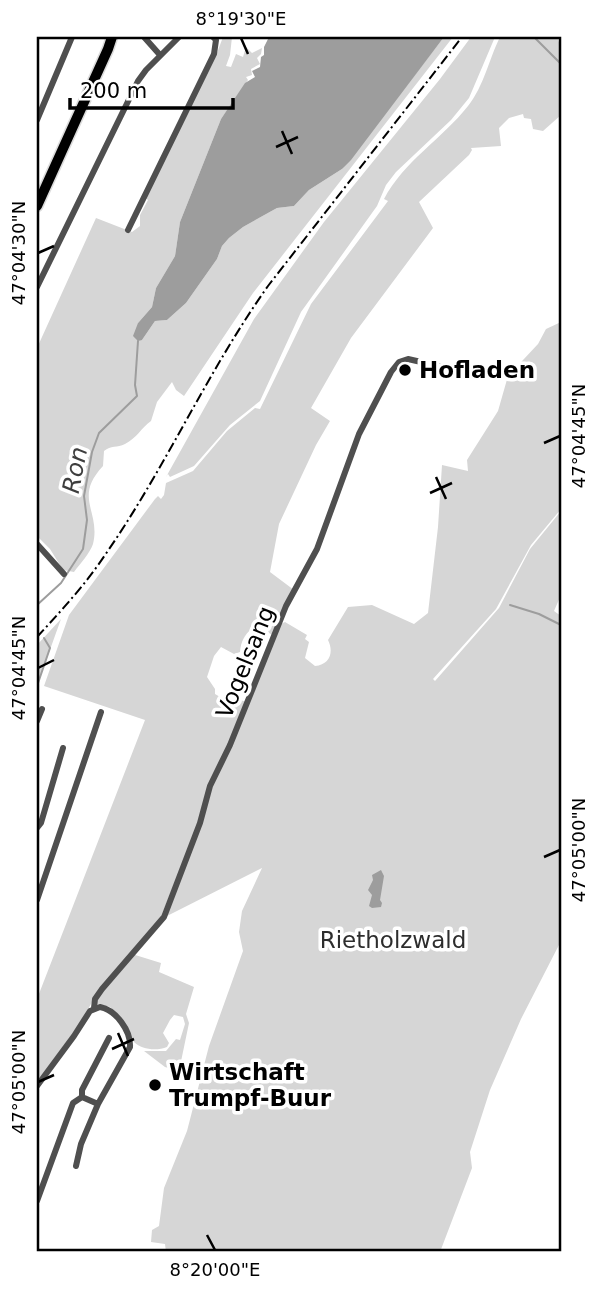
<svg xmlns="http://www.w3.org/2000/svg" width="598" height="1289" viewBox="0 0 598 1289" font-family="'DejaVu Sans',sans-serif">
  <style>
    .green { fill: #d6d6d6 }
    .water { fill: #9d9d9d }
    .lines { fill: none; stroke-linecap: round; stroke-linejoin: round }
    .stream { stroke: #9d9d9d; stroke-width: 2 }
    .primary-casing { stroke: #dbdbdb; stroke-width: 13 }
    .minor { stroke: #4f4f4f; stroke-width: 6 }
    .primary { stroke: #000; stroke-width: 10 }
    .rail { stroke: #000; stroke-width: 2; stroke-dasharray: 10 3.5 2 3.5; stroke-linecap: butt }
    .ticks { fill: none; stroke: #000; stroke-width: 2.5 }
    .poi-dot { fill: #000; stroke: #fff; stroke-width: 2.5 }
    .labels { text-anchor: middle; dominant-baseline: central; stroke-width: 7; stroke-linejoin: round; paint-order: stroke }
    .poi-label { font-size: 23px; font-weight: bold; fill: #000; stroke: #fff; text-anchor: start }
    .street-label { font-size: 23px; fill: #000; stroke: #fff }
    .park-label { font-size: 23px; fill: #2d2d2d; stroke: #fff }
    .water-label { font-size: 24px; font-style: italic; fill: #3e3e3e; stroke: #fff }
    .neatline { fill: none; stroke: #000; stroke-width: 2.5 }
    .ticks-label { font-size: 18px; text-anchor: middle; fill: #000 }
  </style>
  <rect width="100%" height="100%" fill="#fff"/>
  <path class="green" d="M223 37H232L230 55 226 66 231 67 236 54 243 57 246 47 252 53 262 48 261 54 257 58 260 64 251 69 252 75 246 77 248 80 221 119 180 222 175 256 156 288 152 307 138 323 142 340 155 321 167 320 186 303 217 259 222 246 229 238 243 227 277 208 294 206 309 190 342 169 444 37H453L253 293 184 396 176 390 172 382 157 402 151 421C141 428 137 438 125 444 117 448 111 445 104 451L103 466C73 498 101 511 93 544 90 553 80 564 74 572L63 570 50 549 37 536V348L96 218 132 232 140 226V215L148 200 144 197 217 53Z
    M471 37H495L469 98 451 120 396 172 386 185 377 206 301 312 260 401 230 425 194 466 170 477 168 474 166 477 254 319 324 222 440 79Z
    M500 37H557L561 48V115L543 131 533 129 531 119 524 118 523 114 509 118 499 128 501 146 471 148 472 150 469 155 419 202 433 228 351 338 311 408 330 421 316 445 279 524 270 572 294 590 274 636 264 630 262 632 252 628C244 636 241 641 240 652L234 654 221 647 214 656 207 677 215 689V694L227 701 236 699 247 702 160 919 97 993 81 1022 37 1082V999L145 720 44 686 69 615 155 499 158 496 161 499 164 495 166 483 193 471 227 431 255 408 260 409 311 304 388 201 384 199C404 161 442 139 468 106 484 86 489 59 500 37Z
    M561 322V509L531 545 496 609 433 679 435 681 499 608 530 549 561 511V595L554 611 561 616V941L521 1019 490 1090 470 1152 472 1168 440 1252H166L165 1244 151 1242 152 1230 159 1226 164 1188 187 1131 209 1046 243 951 239 932 242 911 262 868 167 916 210 790 281 624 285 622 307 635 305 639 309 642 305 658 315 666C330 665 334 652 328 640L348 607 372 605 414 624 428 613 438 527 442 465 468 471 467 460 498 411 508 376 538 344 546 329Z
    M61 619 37 686V645Z
    M132 954 161 963 159 972 194 987 186 1014 189 1023 179 1071 165 1067 144 1051H166L176 1039 180 1040 185 1024 183 1017 174 1015 170 1020 163 1033 169 1043 167 1047C157 1051 142 1050 134 1042L117 1013 110 1007 97 1004V999Z"/>
  <path class="water" d="M269 37H444L351 160 342 169 309 190 294 206 277 208 243 227 229 238 222 246 217 259 186 303 167 320 155 321 142 340 138 341 133 336 138 323 152 307 156 288 175 256 180 222 221 119 245 83 255 77 252 71 260 67 261 57 264 55V47Z
    M381 870 384 876 380 900 382 903 381 907 372 908 369 906 372 895 368 890 373 880 372 875Z"/>
  <g class="lines">
    <path class="stream" d="M534 37 561 64
      M37 605 61 583 83 549 87 520 84 496 92 452 99 433 137 396 135 385 138 341
      M510 605 539 614 561 625
      M37 686 50 648 44 638"/>
    <g class="primary-casing">
      <path id="primary" d="M37 206 108 49 112 37"/>
    </g>
    <path class="minor" d="M144 37 160 55
      M37 120 72 37
      M128 230 214 54 216 40 213 37
      M37 287 138 81 146 70 179 37
      M37 544 64 574
      M37 721 42 709
      M37 828 41 823 63 748
      M37 900 101 712
      M94 1008 95 999 102 989 164 917 200 823 210 786 230 745 286 606 317 549 359 434 391 372 399 362 408 359 443 367
      M37 1086 74 1036 90 1011 100 1007C116 1010 131 1031 130 1047L98 1104 81 1144 76 1166
      M82 1097V1090L109 1038
      M37 1201 73 1103 82 1097 98 1104"/>
    <use href="#primary" class="primary"/>
    <path class="rail" d="M37 637C61 611 85 585 105 555 165 469 207 372 268 286L462 37"/>
  </g>
  <path class="ticks" d="M241 38 248 54M282 131 292 154M276 147 298 137M38 253 54 246M544 443 560 436M436 477 446 499M430 493 452 483M38 668 54 660M544 857 560 850M118 1033 128 1056M112 1049 134 1039M38 1082 54 1075M207 1235 215 1250"/>
  <g class="poi-dot">
    <circle cx="405" cy="370" r="7"/>
    <circle cx="155" cy="1085" r="7"/>
  </g>
  <g class="labels">
    <g class="poi-label">
      <text x="419" y="370">Hofladen</text>
      <text x="169" y="1072">Wirtschaft<tspan x="169" dy="26">Trumpf-Buur</tspan></text>
    </g>
    <g class="street-label">
      <text transform="translate(245 662) rotate(-68)">Vogelsang</text>
    </g>
    <g class="park-label">
      <text x="393" y="940">Rietholzwald</text>
    </g>
    <g class="water-label">
      <text transform="translate(75 470) rotate(-79)">Ron</text>
    </g>
  </g>
  <rect width="598" height="1289" fill="none" stroke="#ffffff" stroke-width="77"/>
  <path d="M70 98v10h163v-10" fill="none" stroke="#000000" stroke-width="3.5"/>
  <text x="80" y="98" font-size="21" fill="#000000" stroke="#ffffff" stroke-width="5" paint-order="stroke">200 m</text>
  <rect x="38" y="38" width="522" height="1212" class="neatline"/>
  <g class="ticks-label">
    <text x="241" y="25">8°19'30"E</text>
    <text transform="translate(19 253) rotate(-90)" y="6">47°04'30"N</text>
    <text transform="translate(579 436) rotate(-90)" y="6">47°04'45"N</text>
    <text transform="translate(19 668) rotate(-90)" y="6">47°04'45"N</text>
    <text transform="translate(579 850) rotate(-90)" y="6">47°05'00"N</text>
    <text transform="translate(19 1082) rotate(-90)" y="6">47°05'00"N</text>
    <text x="215" y="1276">8°20'00"E</text>
  </g>
</svg>
